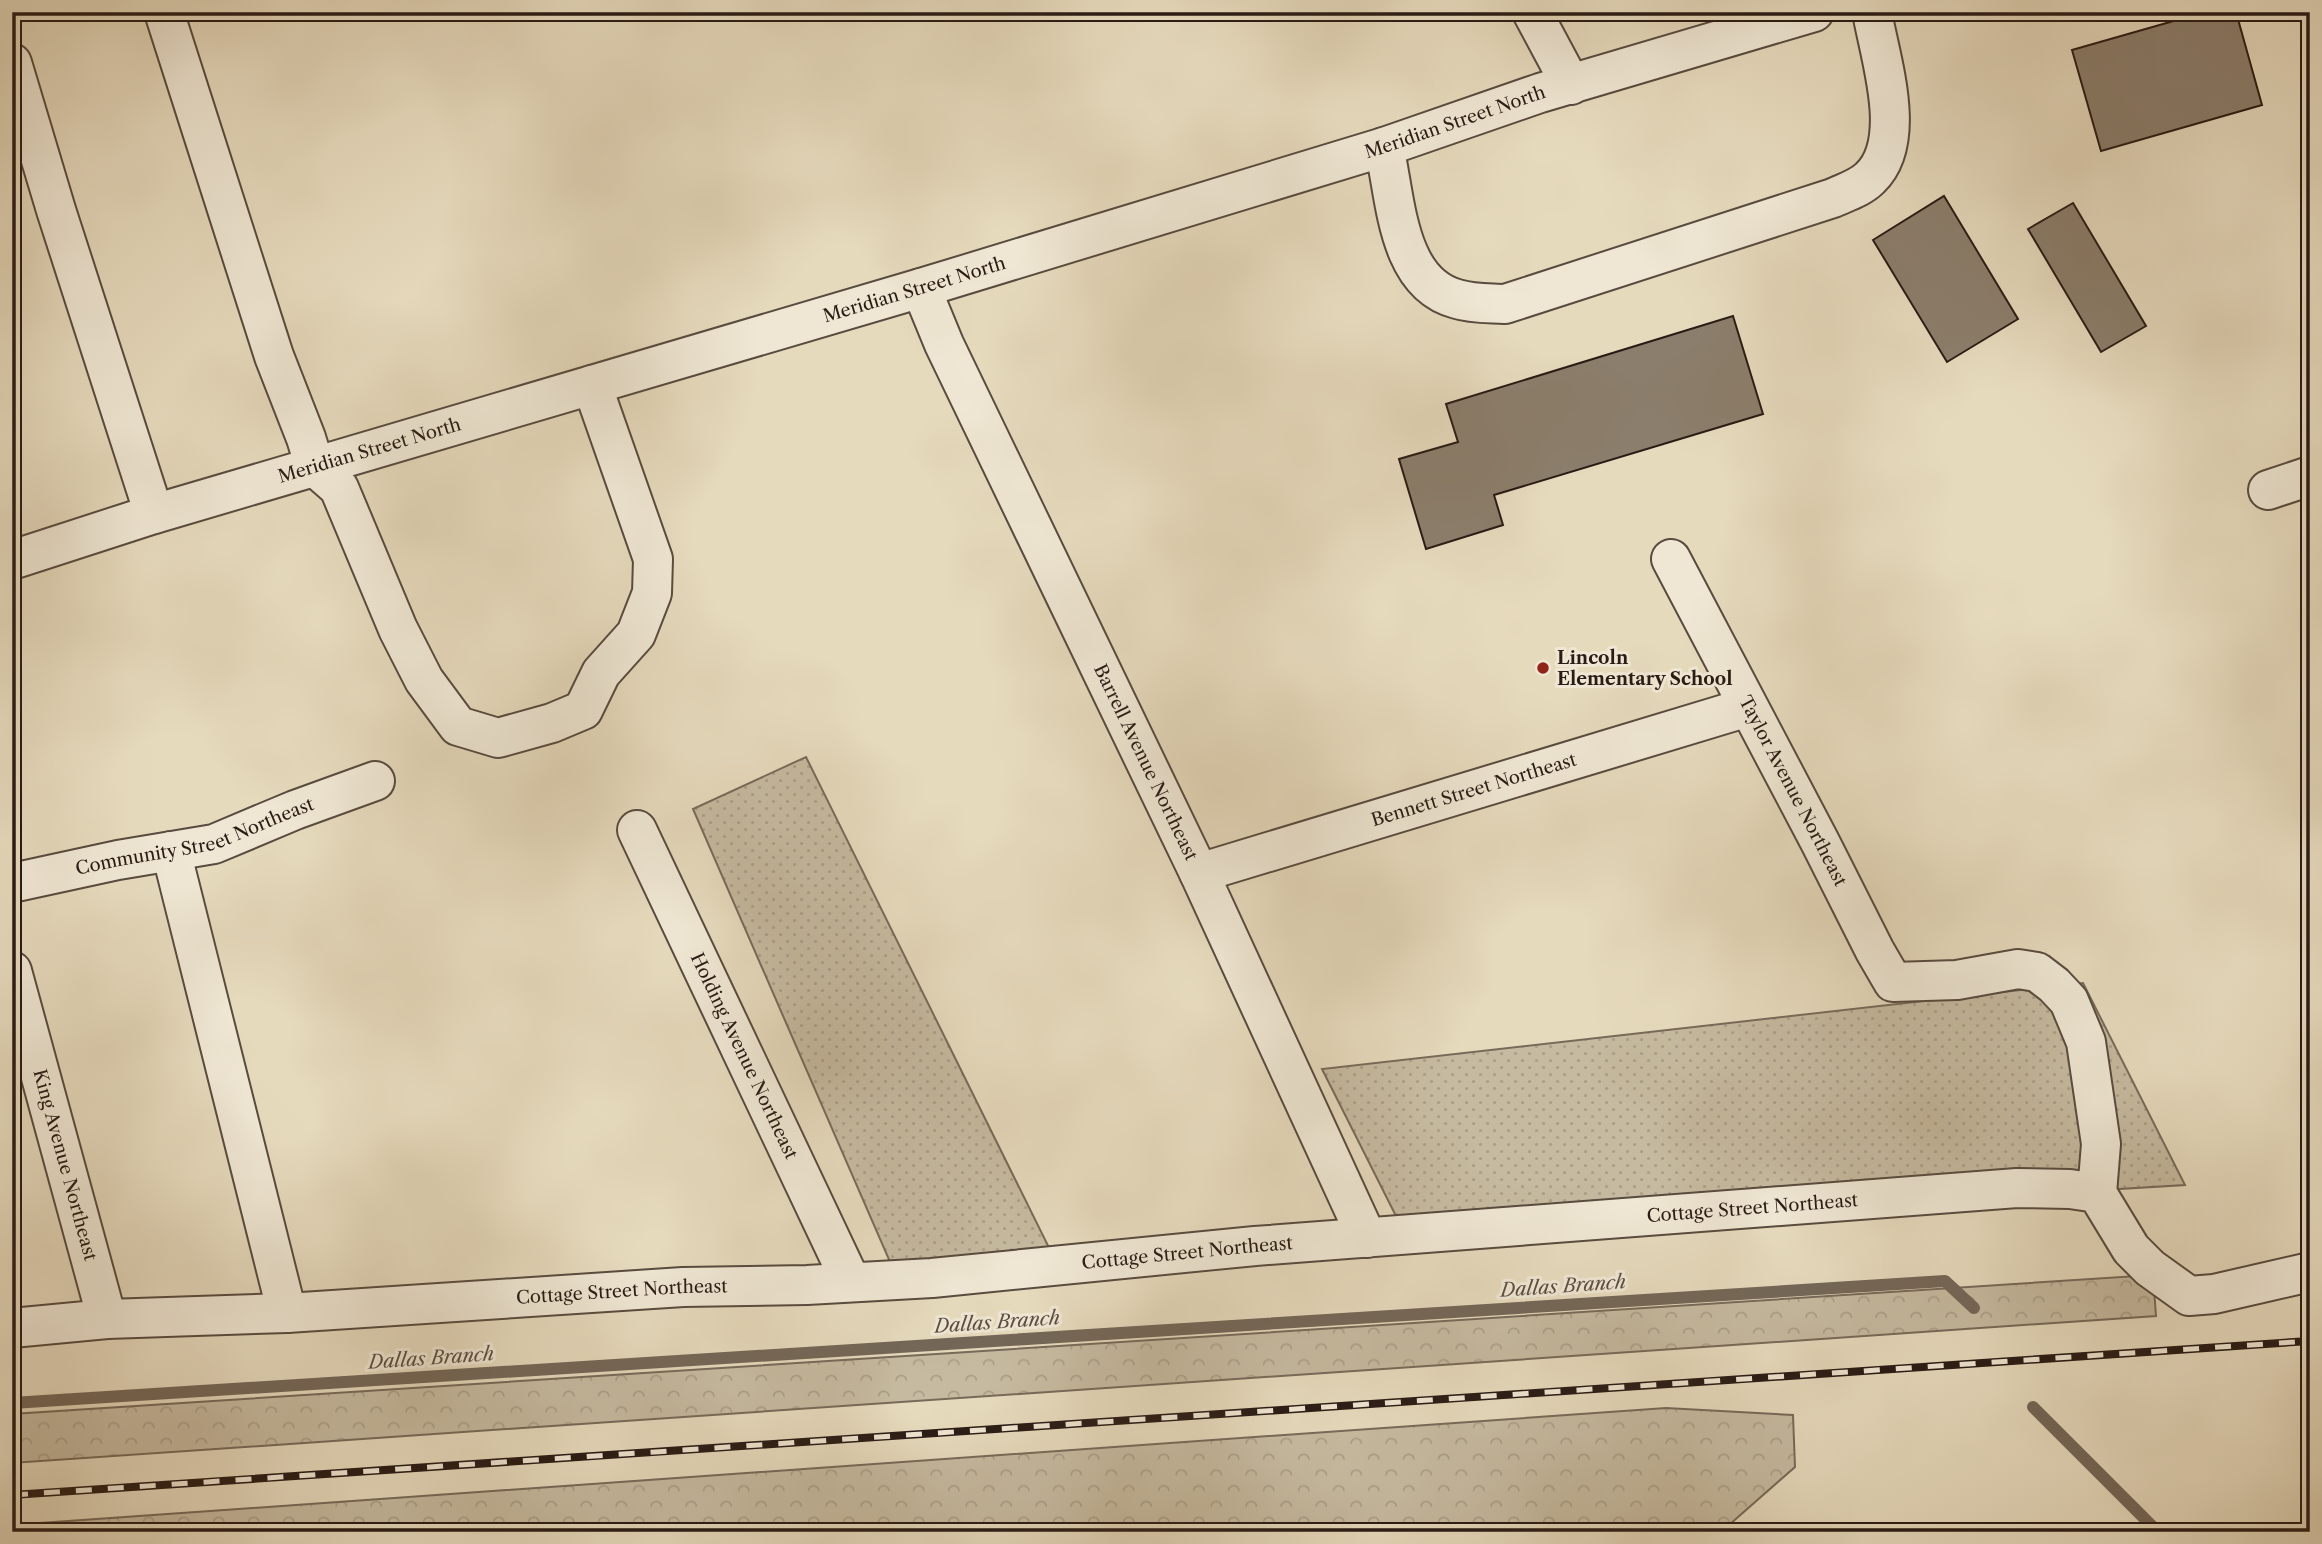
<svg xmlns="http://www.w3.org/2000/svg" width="2322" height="1544" viewBox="0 0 2322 1544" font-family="'Libre Caslon Text',serif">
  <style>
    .grass { fill: url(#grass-dots); stroke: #786a5a; stroke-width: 2 }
    .forest { fill: url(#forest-crowns); stroke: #786a5a; stroke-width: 2 }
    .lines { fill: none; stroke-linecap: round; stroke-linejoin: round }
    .stream { stroke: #746758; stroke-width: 12 }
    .building { fill: #8b7e6c; stroke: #291b15; stroke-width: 2 }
    .minor-casing { stroke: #584b3f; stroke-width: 42 }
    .minor { stroke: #efe7d4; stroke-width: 38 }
    .rail-casing { stroke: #291b15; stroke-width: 8 }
    .rail { stroke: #efe7d4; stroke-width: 5; stroke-dasharray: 16; stroke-linecap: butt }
    .poi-dot { fill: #8f2418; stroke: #efe7d4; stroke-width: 2.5 }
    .labels { text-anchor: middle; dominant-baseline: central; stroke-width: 6; stroke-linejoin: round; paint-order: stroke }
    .street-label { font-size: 18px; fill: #291b15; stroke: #efe7d4 }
    .poi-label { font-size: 18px; font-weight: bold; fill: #291b15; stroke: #efe7d4; text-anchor: start }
    .water-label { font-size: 19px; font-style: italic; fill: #5b4d41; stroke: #efe7d4 }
  </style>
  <defs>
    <pattern id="grass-dots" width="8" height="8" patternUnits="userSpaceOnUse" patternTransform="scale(1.75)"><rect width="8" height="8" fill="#c6baa0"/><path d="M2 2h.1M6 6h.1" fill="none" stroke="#aa9f89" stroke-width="1.8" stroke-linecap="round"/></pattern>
    <pattern id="forest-crowns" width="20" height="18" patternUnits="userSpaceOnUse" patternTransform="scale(1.75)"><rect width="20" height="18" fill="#c6baa0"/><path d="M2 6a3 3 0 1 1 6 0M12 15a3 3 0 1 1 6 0" fill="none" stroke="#aa9f89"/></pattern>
  </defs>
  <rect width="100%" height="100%" fill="#e6dabd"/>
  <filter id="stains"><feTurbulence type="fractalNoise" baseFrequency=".00286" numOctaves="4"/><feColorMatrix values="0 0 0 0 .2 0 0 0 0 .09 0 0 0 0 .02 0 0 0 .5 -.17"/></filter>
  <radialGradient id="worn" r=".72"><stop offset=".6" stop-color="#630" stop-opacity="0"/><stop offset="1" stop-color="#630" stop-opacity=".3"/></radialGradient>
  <path class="grass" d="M806 757 1063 1276 904 1294 693 809Z
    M2083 983 2185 1185 1404 1232 1322 1069Z"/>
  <path class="forest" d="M2153 1275 2156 1316 12 1463V1414Z
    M1666 1408 1793 1415 1795 1467 1721 1532H1554L1533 1529 1532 1532H12V1525Z"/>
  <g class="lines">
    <path class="stream" d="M12 1403 1945 1281 1974 1308
      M2033 1407 2158 1532"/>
  </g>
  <path class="building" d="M2205 12H2236L2262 105 2101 151 2072 50Z
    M1944 196 2018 319 1947 362 1873 240Z
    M2073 203 2146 326 2101 352 2028 229Z
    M1733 316 1763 414 1494 495 1503 525 1426 549 1399 459 1458 442 1446 404Z"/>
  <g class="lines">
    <g class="minor-casing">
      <g id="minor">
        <path d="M164 12 274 356 306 438 315 467 339 488 398 629 424 680 458 726 498 738 552 723 583 710 601 673 636 634 652 593 653 559 592 385"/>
        <path d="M1532 12 1571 85"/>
        <path d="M12 63 56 210 154 514"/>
        <path d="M1384 147C1396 197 1396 283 1457 299 1473 304 1489 303 1505 304L1833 198C1846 192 1860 188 1870 178 1909 141 1880 58 1872 12"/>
        <path id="s1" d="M921 288 944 344 1199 873 1367 1238"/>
        <path d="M2268 490 2310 476"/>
        <path id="s2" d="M1671 559 1820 842 1875 951 1893 982 1957 980 2018 969 2037 972 2054 985 2069 1001 2086 1042 2101 1144 2097 1193"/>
        <path id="s3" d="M12 560 154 514 921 288 1384 147 1540 93 1814 12"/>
        <path id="s4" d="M637 830 851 1282"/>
        <path d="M171 851 287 1313"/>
        <path id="s5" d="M1199 873 1748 707"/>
        <path id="s6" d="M12 883 118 860 214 844 295 810 375 781"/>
        <path id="s7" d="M12 971 107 1319"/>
        <path id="s8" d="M12 1328 107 1319 287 1313 683 1287 807 1285 932 1278 1255 1246 2017 1188 2070 1189 2097 1193 2131 1249 2150 1268 2189 1296 2214 1294 2310 1272"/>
      </g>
    </g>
    <use href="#minor" class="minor"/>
    <g class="rail-casing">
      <path id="rail" d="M12 1495 2310 1341"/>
    </g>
    <use href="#rail" class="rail"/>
  </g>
  <circle class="poi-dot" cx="1543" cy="668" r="7"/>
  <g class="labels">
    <g class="street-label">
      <text stroke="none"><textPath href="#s3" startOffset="1508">Meridian Street North</textPath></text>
      <text stroke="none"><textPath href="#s3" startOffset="942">Meridian Street North</textPath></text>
      <text stroke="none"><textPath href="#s3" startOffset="374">Meridian Street North</textPath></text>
      <text stroke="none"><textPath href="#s1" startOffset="525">Barrell Avenue Northeast</textPath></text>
      <text stroke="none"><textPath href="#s5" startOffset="287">Bennett Street Northeast</textPath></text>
      <text stroke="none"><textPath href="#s2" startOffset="262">Taylor Avenue Northeast</textPath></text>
      <text stroke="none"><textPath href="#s6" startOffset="189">Community Street Northeast</textPath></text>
      <text stroke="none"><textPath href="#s4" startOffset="250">Holding Avenue Northeast</textPath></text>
      <text stroke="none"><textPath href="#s7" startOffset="201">King Avenue Northeast</textPath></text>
      <text stroke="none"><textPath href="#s8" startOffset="1745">Cottage Street Northeast</textPath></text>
      <text stroke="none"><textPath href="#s8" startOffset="1178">Cottage Street Northeast</textPath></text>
      <text stroke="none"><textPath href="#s8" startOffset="611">Cottage Street Northeast</textPath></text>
    </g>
    <g class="poi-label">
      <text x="1557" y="658">Lincoln<tspan x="1557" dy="21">Elementary School</tspan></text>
    </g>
    <g class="water-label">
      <text transform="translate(1563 1286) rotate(-4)">Dallas Branch</text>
      <text transform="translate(997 1322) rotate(-4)">Dallas Branch</text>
      <text transform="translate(431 1358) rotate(-4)">Dallas Branch</text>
    </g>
  </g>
  <rect width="2322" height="1544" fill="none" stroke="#e6dabd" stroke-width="42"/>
  <rect x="14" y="14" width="2294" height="1516" fill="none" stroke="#291b15" stroke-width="3.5"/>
  <rect x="21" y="21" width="2280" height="1502" fill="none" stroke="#291b15" stroke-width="2"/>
  <rect width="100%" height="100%" filter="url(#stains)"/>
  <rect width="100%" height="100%" fill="url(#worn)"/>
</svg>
